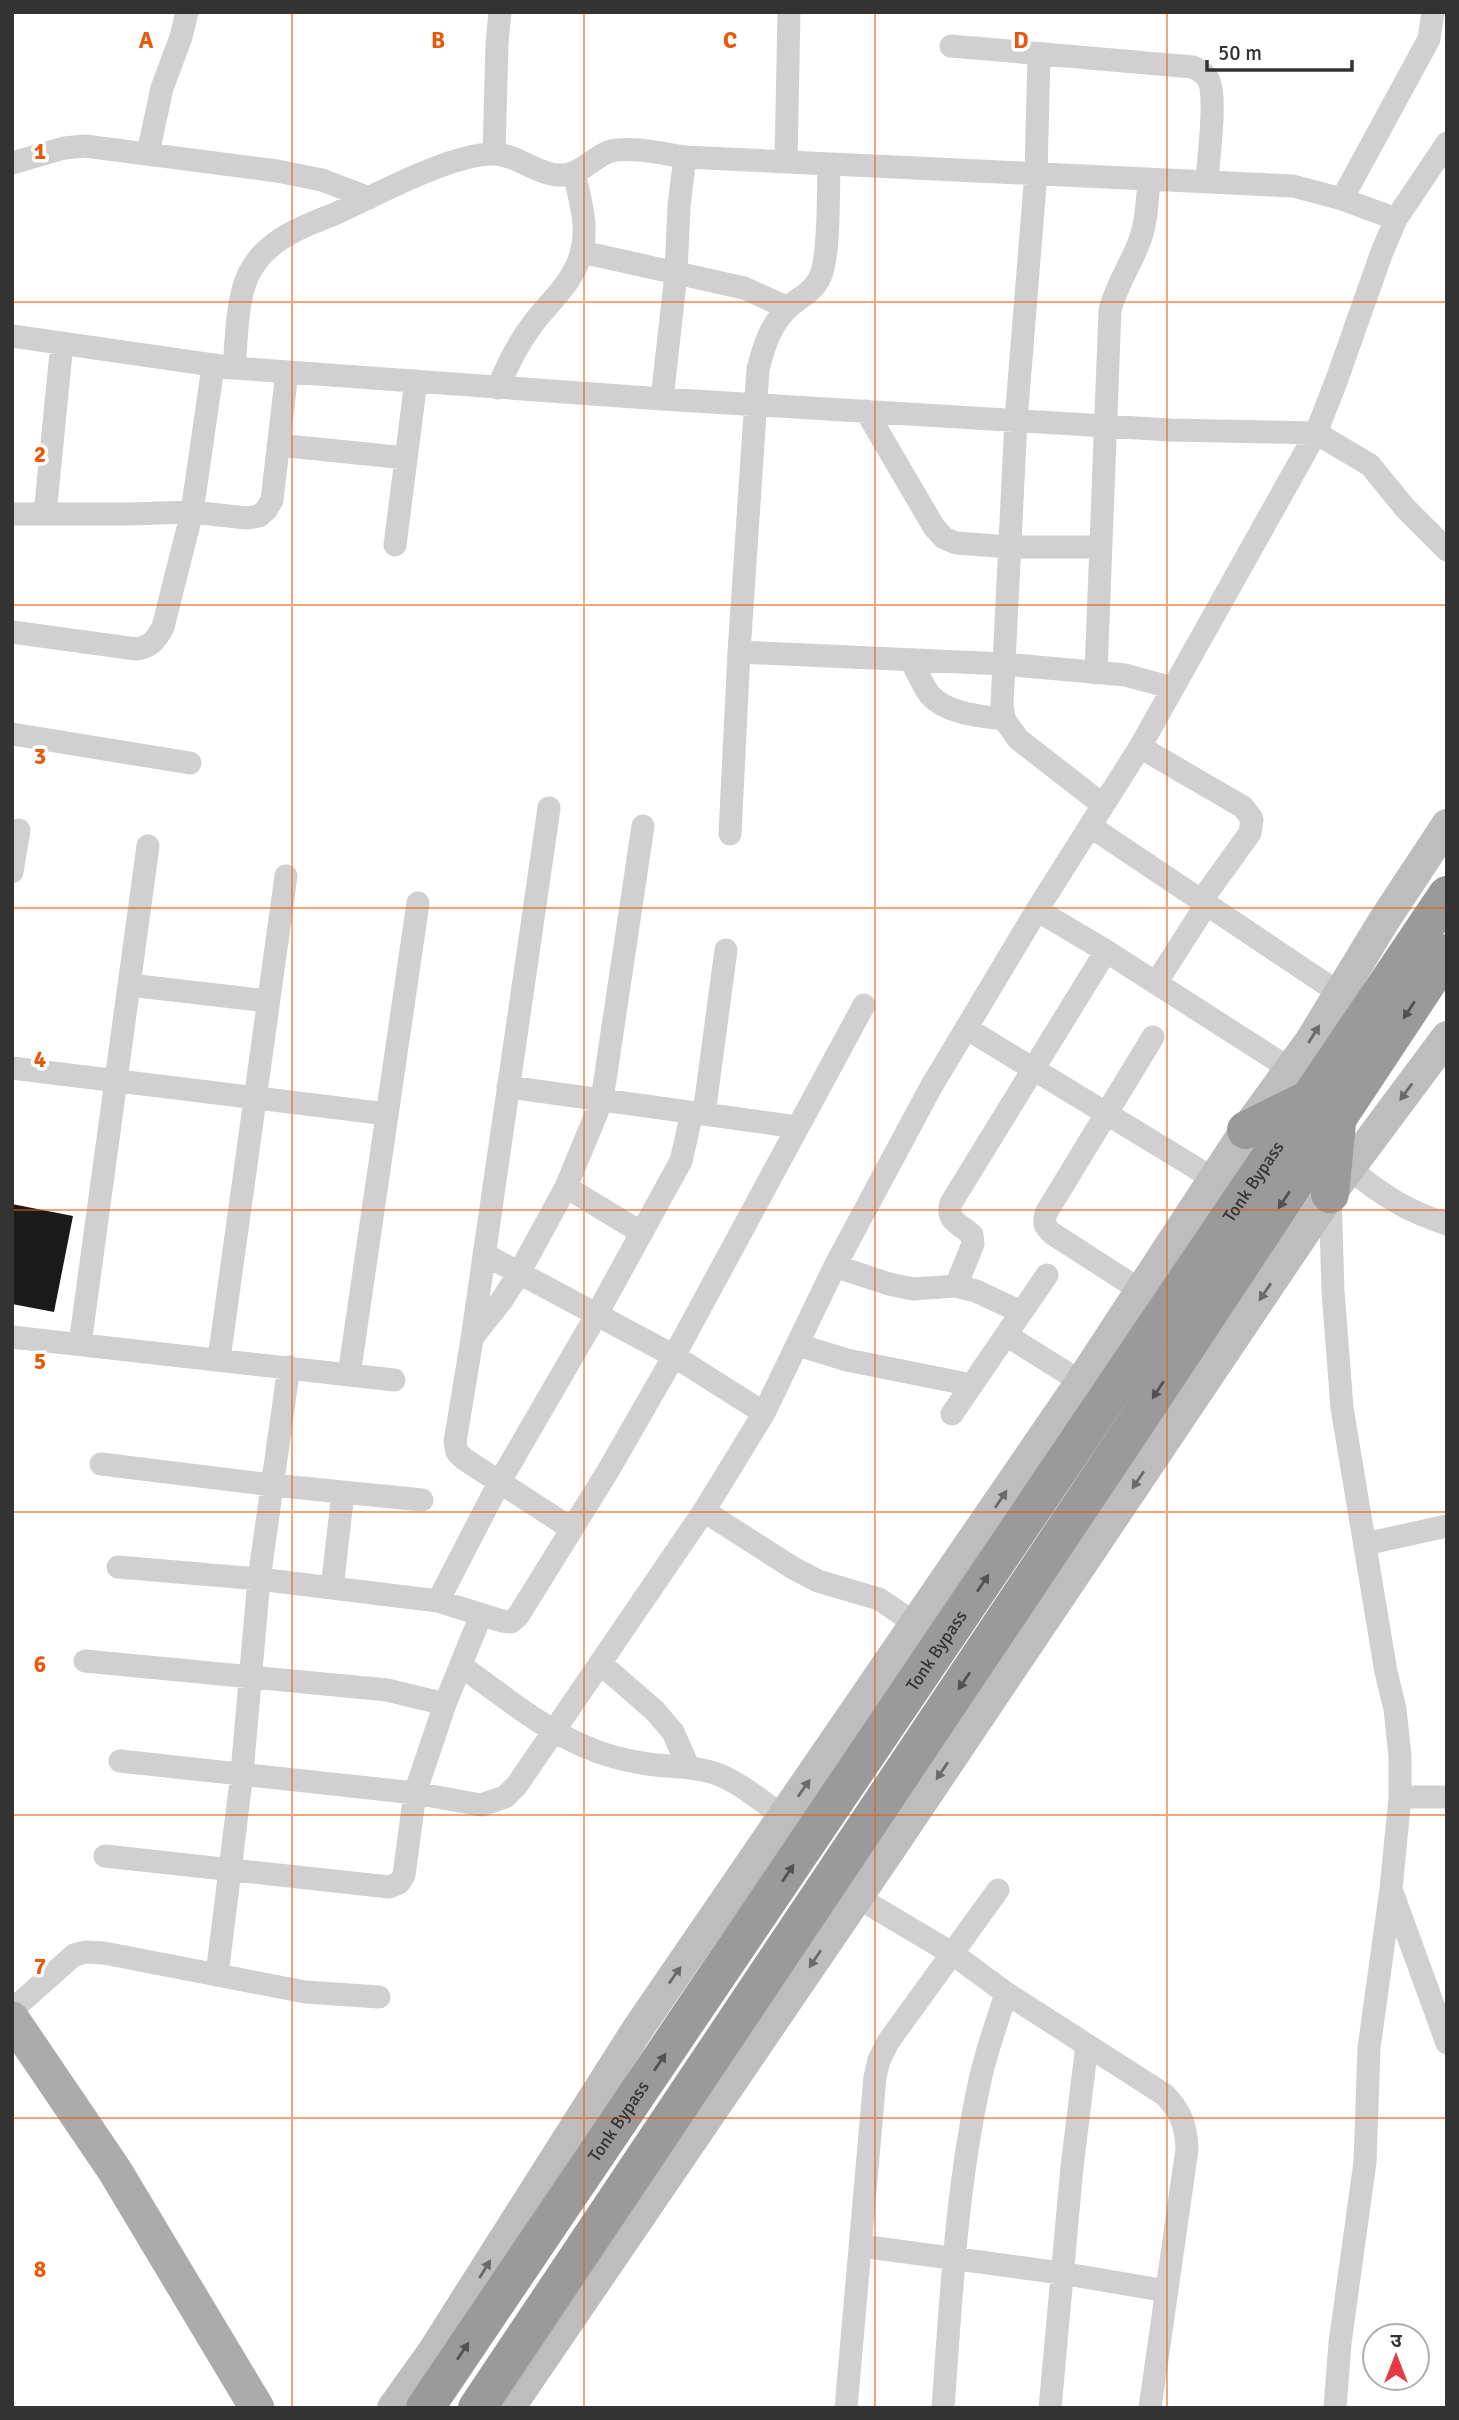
<svg xmlns="http://www.w3.org/2000/svg" width="1459" height="2420" viewBox="0 0 1459 2420" font-family="Signika,'Noto Sans Devanagari',sans-serif">
  <style>
    .building { fill: #1a1a1a }
    .lines { fill: none; stroke-linecap: round; stroke-linejoin: round }
    .street { stroke: #d0d0d0; stroke-width: 23 }
    .secondary { stroke: #bdbdbd; stroke-width: 32 }
    .primary { stroke: #ababab; stroke-width: 35 }
    .highway { stroke: #9a9a9a; stroke-width: 38 }
    .oneway { fill: #525252 }
    .oneway2 { fill: #6a6a6a }
    .grid { fill: none; stroke: #e8590c; stroke-width: 2; stroke-opacity: 0.55 }
    .labels { text-anchor: middle; dominant-baseline: central; stroke-width: 7; stroke-linejoin: round; paint-order: stroke }
    .street-label { font-size: 18px; fill: #333; stroke: #fff }
    .grid-label { font-size: 23px; text-anchor: middle; font-weight: bold; fill: #e8590c; stroke: #fff; stroke-width: 7; stroke-linejoin: round; paint-order: stroke }
  </style>
  <rect width="100%" height="100%" fill="#fff"/>
  <path class="building" d="M12 1204 73 1216 54 1312 12 1304Z"/>
  <g class="lines">
    <path class="street" d="M951 46 1193 67C1200 71 1206 74 1209 81 1217 100 1208 159 1207 181
      M1039 55 1036 173 1016 420 1002 704 1004 719 1018 739 1103 805
      M148 153 162 88 181 37 187 12
      M494 154 497 43 500 12
      M786 162 789 12
      M12 163 64 148 85 146 277 171 322 180 369 198
      M1342 199 1429 39 1433 12
      M582 252 744 288 788 308
      M12 336 234 368 662 399 1170 430 1316 433 1370 465 1405 508 1447 550
      M234 368C237 337 236 290 254 265 258 259 263 253 268 249 287 231 316 222 339 212 378 194 451 154 493 154 518 154 539 177 564 175 582 174 594 156 611 151 631 146 664 154 685 157L1293 186 1342 199 1396 219
      M498 388C507 365 517 345 532 325 549 302 573 283 581 254 589 228 580 199 574 173
      M662 399 676 274 679 206 685 157
      M866 411 934 527 944 538 956 543 1010 547H1101
      M278 445 406 458
      M12 514H130L192 512 247 518 259 516 266 510 272 500 287 372
      M45 514 62 343
      M395 545 416 381
      M12 632 136 649C151 647 156 640 163 627L192 512 213 367
      M739 652 1004 664 1125 675 1173 688
      M911 660C917 671 922 685 930 695 947 714 980 716 1004 719
      M1096 673 1110 310C1116 287 1129 267 1138 245 1147 224 1147 202 1149 180
      M12 734 190 763
      M1140 747 1243 807 1252 819 1250 833 1201 901
      M549 808 472 1339 455 1442 457 1452 464 1459 572 1529
      M1090 826 1339 993
      M730 834 739 652 758 369C764 346 771 323 789 307 800 297 814 291 820 277 830 257 828 190 829 164
      M12 872 19 830
      M1037 910 1106 951 1290 1069
      M1156 983 1206 905
      M129 985 268 1001
      M966 1028 1214 1179
      M12 1068 387 1114
      M508 1087 797 1127
      M704 1114 726 950
      M1350 1169C1382 1195 1406 1211 1447 1224
      M566 1187 642 1233
      M1330 1194 1333 1291 1342 1408 1386 1672 1395 1709 1400 1756V1797L1391 1889 1369 2048 1365 2162 1340 2343 1335 2408
      M484 1254 674 1356 764 1413
      M835 1266 889 1284 913 1289 956 1286 976 1291 1021 1312
      M956 1286 973 1244 972 1235C961 1224 945 1221 951 1203L1106 951
      M1140 1290 1053 1234C1045 1227 1043 1224 1046 1213L1153 1037
      M1006 1335 1081 1382
      M12 1337 394 1380
      M472 1338 502 1300 519 1273 566 1187 602 1100 643 826
      M80 1344 148 846
      M798 1345 847 1360 972 1385
      M219 1359 286 876
      M349 1375 418 903
      M952 1414 1047 1275
      M101 1464 272 1485 422 1500
      M704 1511 793 1568 818 1581 879 1599 916 1624
      M1365 1544 1447 1526
      M118 1567 259 1579 438 1601 502 1621 511 1622 518 1616 608 1471 674 1356 864 1005
      M332 1588 343 1493
      M438 1601 499 1483 597 1314 681 1161 692 1113
      M85 1661 387 1690 445 1704
      M600 1663 655 1711 673 1732 688 1766
      M461 1666C500 1693 542 1729 586 1747 606 1756 627 1761 648 1764 670 1767 690 1766 711 1772 738 1780 762 1802 784 1817
      M120 1761 415 1793 481 1805 505 1797 517 1785 704 1511 764 1413 835 1266 931 1087 1037 910 1140 747 1316 433 1337 379 1382 252 1396 219 1447 143
      M1400 1797H1447
      M105 1856 389 1887 399 1883 404 1875 415 1793 445 1704 481 1615
      M1392 1892 1447 2043
      M857 1897 953 1954 1006 1993 1165 2095C1181 2112 1186 2125 1187 2149L1150 2408
      M217 1975 242 1773 259 1579 289 1367
      M12 2010 74 1955 86 1952 104 1953 305 1992 379 1997
      M861 2246 1061 2273 1167 2291
      M846 2408 875 2077 879 2060 888 2042 998 1890
      M943 2408C951 2300 956 2191 979 2085 985 2054 997 2023 1006 1993
      M1050 2408 1072 2167 1087 2045"/>
    <path class="secondary" d="M393 2408 433 2352 637 2030 1081 1382 1246 1130 1310 1042 1385 919 1447 825
      M509 2408 894 1843 1330 1194 1447 1037"/>
    <path class="primary" d="M12 2019 115 2171 257 2408"/>
    <g class="highway">
      <path d="M1246 1130 1307 1100"/>
      <path d="M1330 1194 1337 1123"/>
      <path id="s1" d="M425 2408 1447 895"/>
      <path d="M477 2408 1132 1429 1447 953"/>
    </g>
  </g>
  <defs><path id="oneway-solid" d="M-6-.8H1V-3.2L6.5 0L1 3.2V.8H-6Z" transform="scale(1.75)"/></defs>
  <g class="oneway">
    <use href="#oneway-solid" transform="translate(1409 1010) rotate(123)"/>
    <use href="#oneway-solid" transform="translate(1284 1200) rotate(123)"/>
    <use href="#oneway-solid" transform="translate(1158 1390) rotate(123)"/>
    <use href="#oneway-solid" transform="translate(983 1583) rotate(-56)"/>
    <use href="#oneway-solid" transform="translate(964 1681) rotate(124)"/>
    <use href="#oneway-solid" transform="translate(788 1873) rotate(-56)"/>
    <use href="#oneway-solid" transform="translate(660 2062) rotate(-56)"/>
    <use href="#oneway-solid" transform="translate(463 2351) rotate(-56)"/>
  </g>
  <g class="oneway2">
    <use href="#oneway-solid" transform="translate(1314 1034) rotate(-58)"/>
    <use href="#oneway-solid" transform="translate(1406 1092) rotate(126)"/>
    <use href="#oneway-solid" transform="translate(1265 1292) rotate(124)"/>
    <use href="#oneway-solid" transform="translate(1138 1480) rotate(124)"/>
    <use href="#oneway-solid" transform="translate(1001 1499) rotate(-56)"/>
    <use href="#oneway-solid" transform="translate(942 1771) rotate(124)"/>
    <use href="#oneway-solid" transform="translate(804 1788) rotate(-55)"/>
    <use href="#oneway-solid" transform="translate(815 1959) rotate(124)"/>
    <use href="#oneway-solid" transform="translate(675 1975) rotate(-55)"/>
    <use href="#oneway-solid" transform="translate(485 2269) rotate(-58)"/>
  </g>
  <path class="grid" d="M292 12V2408M584 12V2408M875 12V2408M1167 12V2408M12 302H1447M12 605H1447M12 908H1447M12 1210H1447M12 1512H1447M12 1815H1447M12 2118H1447"/>
  <g class="labels">
    <g class="street-label">
      <text stroke="none"><textPath href="#s1" startOffset="1480">Tonk Bypass</textPath></text>
      <text stroke="none"><textPath href="#s1" startOffset="914">Tonk Bypass</textPath></text>
      <text stroke="none"><textPath href="#s1" startOffset="346">Tonk Bypass</textPath></text>
    </g>
  </g>
  <g class="grid-label">
    <text x="146" y="48">A</text>
    <text x="438" y="48">B</text>
    <text x="730" y="48">C</text>
    <text x="1021" y="48">D</text>
    <text x="40" y="159">1</text>
    <text x="40" y="462">2</text>
    <text x="40" y="764">3</text>
    <text x="40" y="1067">4</text>
    <text x="40" y="1369">5</text>
    <text x="40" y="1672">6</text>
    <text x="40" y="1974">7</text>
    <text x="40" y="2277">8</text>
  </g>
  <rect width="1459" height="2420" fill="none" stroke="#333333" stroke-width="28"/>
  <g transform="translate(1396 2357)"><circle r="33" fill="#ffffff" stroke="#adadad" stroke-width="2"/>
  <path d="M0-5L12 26L0 18L-12 26Z" fill="#e63946"/>
  <text y="-10" font-size="19" font-weight="bold" text-anchor="middle" fill="#333333">उ</text>
  </g>
  <path d="M1207 60v10h145v-10" fill="none" stroke="#333333" stroke-width="3.5"/>
  <text x="1218" y="60" font-size="21" fill="#333333" stroke="#ffffff" stroke-width="5" paint-order="stroke">50 m</text>
</svg>
